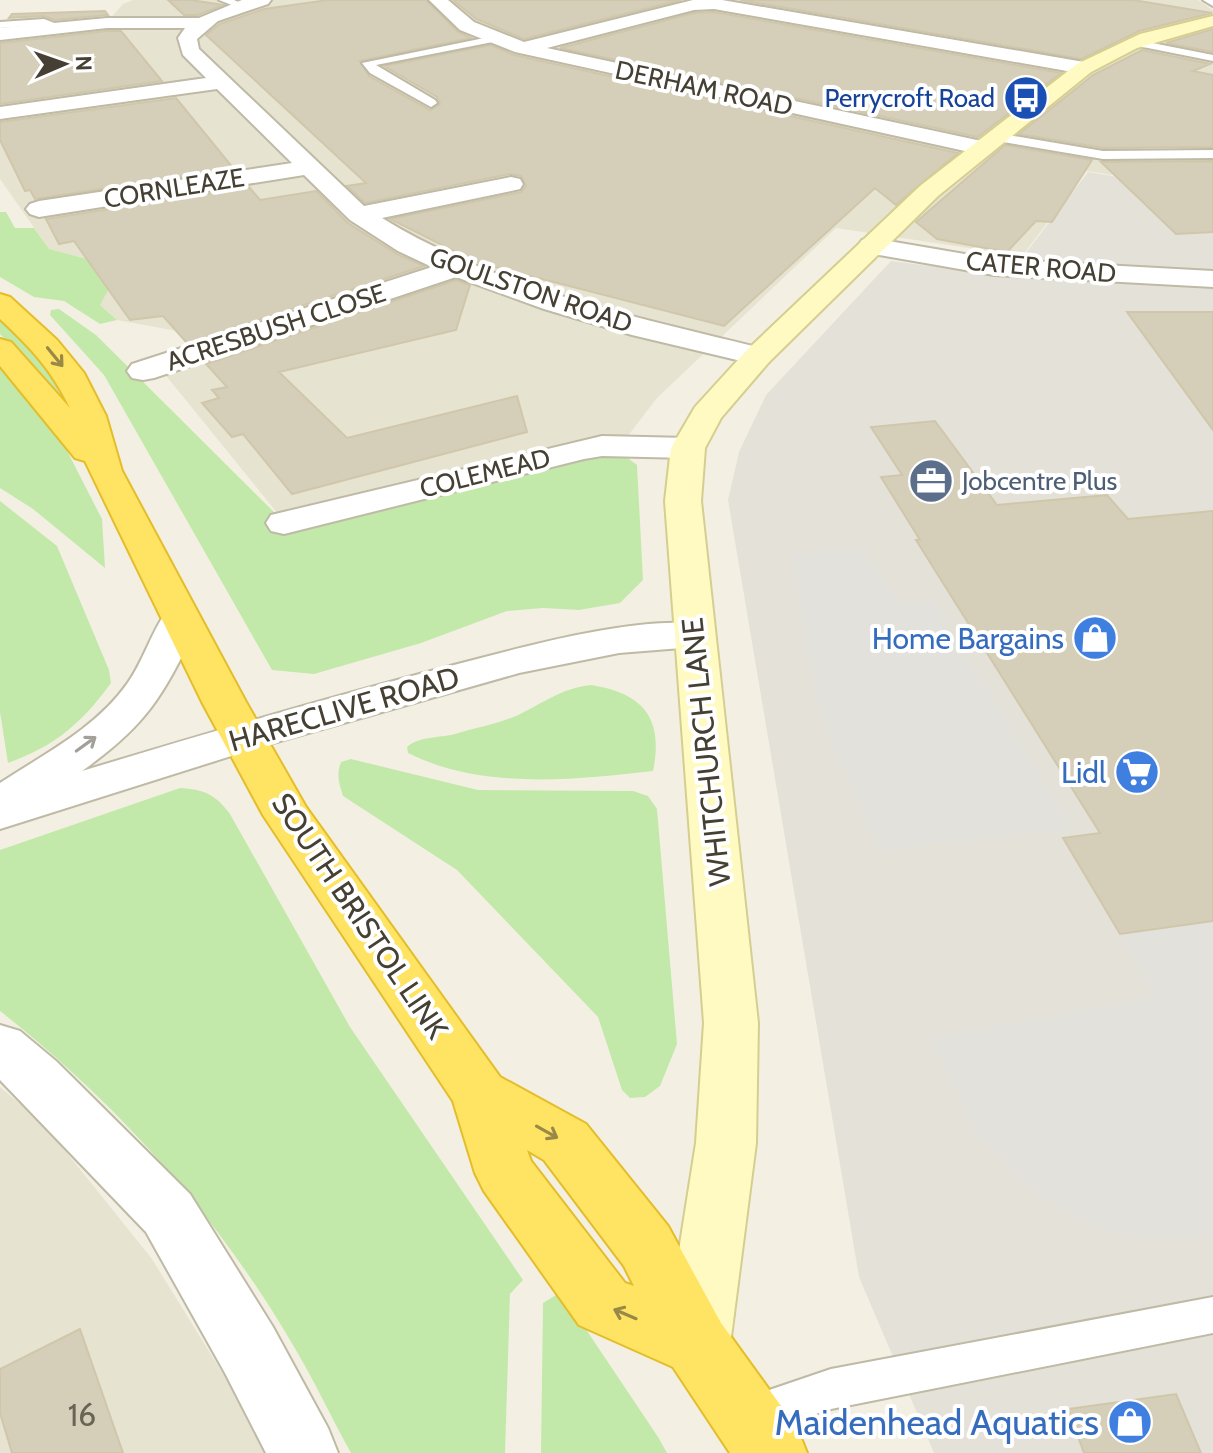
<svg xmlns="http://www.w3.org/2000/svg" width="1213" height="1453" viewBox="0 0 1213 1453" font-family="Cabin,sans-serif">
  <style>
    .residential { fill: #e7e3d1 }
    .industrial { fill: #e4e1d8 }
    .green { fill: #c2e9a9 }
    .parking { fill: #e3e1dc }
    .building { fill: #d5ceb8; stroke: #d0c7ab; stroke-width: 2 }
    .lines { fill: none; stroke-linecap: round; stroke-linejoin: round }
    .lane-casing { stroke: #bebaa5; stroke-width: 4 }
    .street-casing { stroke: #bebaa5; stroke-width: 4 }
    .secondary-casing { stroke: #d5ce90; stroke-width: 4 }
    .highway-casing { stroke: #e4bd2b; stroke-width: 4 }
    .lane { fill: #fff; fill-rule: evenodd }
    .street { fill: #fff; fill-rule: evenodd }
    .secondary { fill: #fffac1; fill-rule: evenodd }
    .highway { fill: #ffe362; fill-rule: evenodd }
    .oneway { stroke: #998948 }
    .oneway2 { stroke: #a2a099 }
    .labels { text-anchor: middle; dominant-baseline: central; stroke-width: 8; stroke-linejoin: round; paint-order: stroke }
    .far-street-label { font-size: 26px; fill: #454033; stroke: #fff }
    .far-transit-label { font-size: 26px; fill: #164399; stroke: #fff; text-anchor: end }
    .far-service-label { font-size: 26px; fill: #4e5e75; stroke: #fff; text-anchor: start }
    .shop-label { font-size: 30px; fill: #366cbe; stroke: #fff; text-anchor: end }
    .street-label { font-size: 30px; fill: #454033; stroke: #fff }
    .near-number-label { font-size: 32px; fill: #696454 }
    .near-shop-label { font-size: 36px; fill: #366cbe; stroke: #fff; text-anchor: end }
  </style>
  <rect width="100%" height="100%" fill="#f3f0e3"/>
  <path class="residential" d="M133 0H1198L1213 10V108L1183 105 1118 176 1087 171 1022 256 836 228 657 398 617 450 291 530 163 372 247 344 117 320 100 305 91 260 49 249 0 179V37L104 26 123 4Z
    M0 1087 43 1123 152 1259 272 1453H0Z"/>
  <path class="industrial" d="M1213 107V1453H934L859 1277 728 500 739 452 766 395 891 261 1008 276 1088 172 1118 177 1136 157 1170 158 1202 112Z"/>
  <path class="green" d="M0 212H6L15 228H34L49 249 91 260 112 283 100 305 117 320 100 324 64 301 34 297 0 277Z
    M59 309 96 335 291 529 617 450 637 465 643 580 620 603 579 610 543 608 507 611 421 643 314 674 272 670 104 375 50 315 51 310Z
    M5 318 30 341 65 393 56 394 0 334V319Z
    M0 361 62 441 102 519 105 568 33 509 0 488Z
    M0 501 57 546 109 670 111 683C81 724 55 746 8 763L0 712Z
    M591 685C643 693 664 718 653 771 573 780 482 790 408 753L407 747C419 736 440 738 455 734 475 728 497 724 516 716 542 704 561 688 591 685Z
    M351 759 478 790 633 791 648 796 657 809 677 1044 660 1086 645 1097 630 1098 622 1090 598 1017 457 870 343 796C339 783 336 775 341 762Z
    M180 788C204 789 216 795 230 814L350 1027 523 1280 510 1294 505 1453H351C330 1415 312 1376 290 1340 214 1212 117 1103 0 1011V850Z
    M561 1292 658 1437 667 1453H541L543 1303Z"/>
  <path class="parking" d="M865 551 898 604 932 599 1071 828 878 851 819 710 792 553Z
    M1213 921V1236L1146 1239 1105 1229 1060 1210 1017 1177 976 1134 931 1037 1157 998 1120 934Z"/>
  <path class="building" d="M168 0H191L223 5 198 15H184Z
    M328 0H426L458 32 471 38 360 61 369 76 430 110 440 104 437 97 384 66 491 45 514 55 958 153 896 205 875 188 724 326 476 262 390 219 521 192 526 186 521 176 510 174 365 203 347 186 366 183 206 35 220 24 264 9Z
    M453 0H681L524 39 476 19Z
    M740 0H1133L1212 13 1139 31 1082 59Z
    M105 11 108 15 55 20 44 16 9 18 12 14Z
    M714 12 1061 73 978 137 560 48 694 13Z
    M1213 29V52L1166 43Z
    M107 31H121L162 81 0 104V43Z
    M1142 50 1210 64 1193 71 1213 75V147L1103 148 1019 134 1093 75Z
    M176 98 234 169 35 199 30 190 25 191 0 140V122Z
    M1005 145 1092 160 1052 222 1036 221 1007 252 937 239 916 222Z
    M1213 161V232L1176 234 1101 162Z
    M249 187 260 200 316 191 348 223 397 254 424 266 187 343 163 316 130 320 74 241 59 244 46 219Z
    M456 280 470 285 456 330 279 372 347 438 517 396 527 432 292 494 243 434 232 437 202 403 219 398 212 390 227 387 206 364Z
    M1127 312H1213V430Z
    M935 421 997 505 1107 495 1128 519 1213 511V921L1120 934 1063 838 1100 833 916 540H920L881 477 902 475 871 427Z
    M80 1329 123 1453H12L0 1413V1369Z
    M1176 1394 1201 1453H1084L1068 1409Z"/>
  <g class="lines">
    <g class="lane-casing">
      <path id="lane" d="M219 0H234L247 6 242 9Z
        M44 19 65 27 60 30 43 25 0 28V22Z
        M499 35 503 36V40L376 65 435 100 437 103 431 107 370 73 362 63Z
        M1132 39 1213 55V61L1128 44V40Z
        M996 133 1103 151 1213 150V158L1103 159 991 140V134Z
        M1213 1297V1333L831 1409 748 1436 734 1430 728 1416 734 1402 831 1369Z"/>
    </g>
    <g class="street-casing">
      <path id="street" d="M242 0H271L268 4 218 21 197 39 199 49 364 206 511 177 520 179 523 184 520 189 511 191 382 218C499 290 637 317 769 350L773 356 769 362 758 365 632 335 544 309 456 277 154 378 143 380 132 378 127 371 132 364 432 267 398 251 350 220 304 175 39 217 30 214 26 209 30 204 39 201 292 163 217 89 0 119V107L206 78 183 55 178 38 185 28H107L0 40V28L107 18H199Z
        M429 0H448L474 22 524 42 693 0H722L1084 62 1094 68 1084 74 714 9 694 10 547 48 991 143 994 148 991 153 983 155 515 52 460 30Z
        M1203 0H1213V6Z
        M871 238 994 259 1213 271V287L994 275 862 252 858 246 862 240Z
        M602 436 688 438 700 441 705 448 700 455 688 458 602 456 584 459 284 534 271 531 266 523 271 515Z
        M180 609 194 612 200 621C163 694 151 722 82 771 214 731 347 692 481 658 538 643 653 613 708 626L714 635 708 644 694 647 619 653 519 673 266 745 0 829V783C44 754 96 728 127 684 143 662 150 635 166 612Z
        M0 1025 20 1031 56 1061 190 1194 273 1327 328 1428 338 1453H266L225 1373 146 1232 0 1080Z"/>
    </g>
    <g class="secondary-casing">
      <path id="secondary" d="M1213 16V26L1137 48 1091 72 938 196 769 362 721 418 705 448 701 501 758 1023 756 1143 730 1345 721 1367 697 1377 673 1367 664 1345 696 1143 704 1023 665 501 671 448 695 407 747 350 920 186 1077 64 1140 34Z"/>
    </g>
    <g class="highway-casing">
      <path id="highway" d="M0 294 10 297 57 340 84 373 106 416 122 471 246 702 306 807 500 1077 586 1124 668 1226 721 1323 797 1428 807 1453H730L673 1367 579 1325 484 1191 475 1173 453 1101 263 815 202 702 85 461 75 458 0 366V339L11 342 70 408C51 369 31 348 0 319ZM527 1150 544 1160 624 1266 634 1286 625 1283 531 1161Z"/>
    </g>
    <use href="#lane" class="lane"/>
    <use href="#street" class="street"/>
    <use href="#secondary" class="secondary"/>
    <use href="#highway" class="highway"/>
  </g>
  <defs><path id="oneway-shaft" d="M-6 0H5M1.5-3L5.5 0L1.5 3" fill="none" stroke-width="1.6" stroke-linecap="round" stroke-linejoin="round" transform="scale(2)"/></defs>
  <g class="oneway">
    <use href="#oneway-shaft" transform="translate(55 357) rotate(51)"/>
    <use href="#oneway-shaft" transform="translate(547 1132) rotate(29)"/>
    <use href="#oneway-shaft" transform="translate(625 1314) rotate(-157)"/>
  </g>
  <use class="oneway2" href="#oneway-shaft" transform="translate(86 744) rotate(-36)"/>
  <defs>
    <g id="bus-disc" transform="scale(2.3)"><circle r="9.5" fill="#1a4fb4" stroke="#fff"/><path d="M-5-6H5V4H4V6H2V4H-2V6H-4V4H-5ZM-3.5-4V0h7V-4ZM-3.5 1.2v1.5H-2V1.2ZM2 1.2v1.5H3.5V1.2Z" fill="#fff"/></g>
    <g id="office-disc" transform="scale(2.3)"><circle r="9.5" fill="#5c6f8a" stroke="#fff"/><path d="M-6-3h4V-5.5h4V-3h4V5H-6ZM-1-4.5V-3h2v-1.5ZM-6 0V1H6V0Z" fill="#fff"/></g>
    <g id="shop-disc" transform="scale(2.3)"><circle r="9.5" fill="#3f7fe0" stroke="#fff"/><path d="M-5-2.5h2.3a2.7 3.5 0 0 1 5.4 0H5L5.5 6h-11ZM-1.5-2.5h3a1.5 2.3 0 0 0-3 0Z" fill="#fff"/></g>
    <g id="supermarket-disc" transform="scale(2.3)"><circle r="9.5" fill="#3f7fe0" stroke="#fff"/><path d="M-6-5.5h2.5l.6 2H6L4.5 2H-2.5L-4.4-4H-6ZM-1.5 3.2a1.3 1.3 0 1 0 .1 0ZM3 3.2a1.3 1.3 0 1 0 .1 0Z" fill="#fff"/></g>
  </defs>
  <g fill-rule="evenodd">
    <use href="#bus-disc" x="1026" y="98"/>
    <use href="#office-disc" x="931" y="481"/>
    <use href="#shop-disc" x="1095" y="638"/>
    <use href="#supermarket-disc" x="1137" y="772"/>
    <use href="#shop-disc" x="1130" y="1422"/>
  </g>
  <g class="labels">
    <g class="far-street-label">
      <text transform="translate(704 88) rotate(12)">DERHAM ROAD</text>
      <text transform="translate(174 188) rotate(-9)">CORNLEAZE</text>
      <text transform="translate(1041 267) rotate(5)">CATER ROAD</text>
      <text transform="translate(531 290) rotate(19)">GOULSTON ROAD</text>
      <text transform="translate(276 327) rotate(-18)">ACRESBUSH CLOSE</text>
      <text transform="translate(485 473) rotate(-14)">COLEMEAD</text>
    </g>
    <g class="far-transit-label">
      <text x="995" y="98">Perrycroft Road</text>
    </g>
    <g class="far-service-label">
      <text x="962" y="481">Jobcentre Plus</text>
    </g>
    <g class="shop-label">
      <text x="1064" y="638">Home Bargains</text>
      <text x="1106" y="772">Lidl</text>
    </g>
    <g class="street-label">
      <text transform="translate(344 709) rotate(-16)">HARECLIVE ROAD</text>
      <text transform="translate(706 752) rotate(-96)">WHITCHURCH LANE</text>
      <text transform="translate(360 916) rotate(56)">SOUTH BRISTOL LINK</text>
    </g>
    <g class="near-number-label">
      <text x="82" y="1414">16</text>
    </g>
    <g class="near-shop-label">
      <text x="1099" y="1422">Maidenhead Aquatics</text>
    </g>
  </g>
  <g transform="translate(64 64) rotate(88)" stroke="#ffffff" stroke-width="6" paint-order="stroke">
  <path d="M0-6L14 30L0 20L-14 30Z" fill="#454033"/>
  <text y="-12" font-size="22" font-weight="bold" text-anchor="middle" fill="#454033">N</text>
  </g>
</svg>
